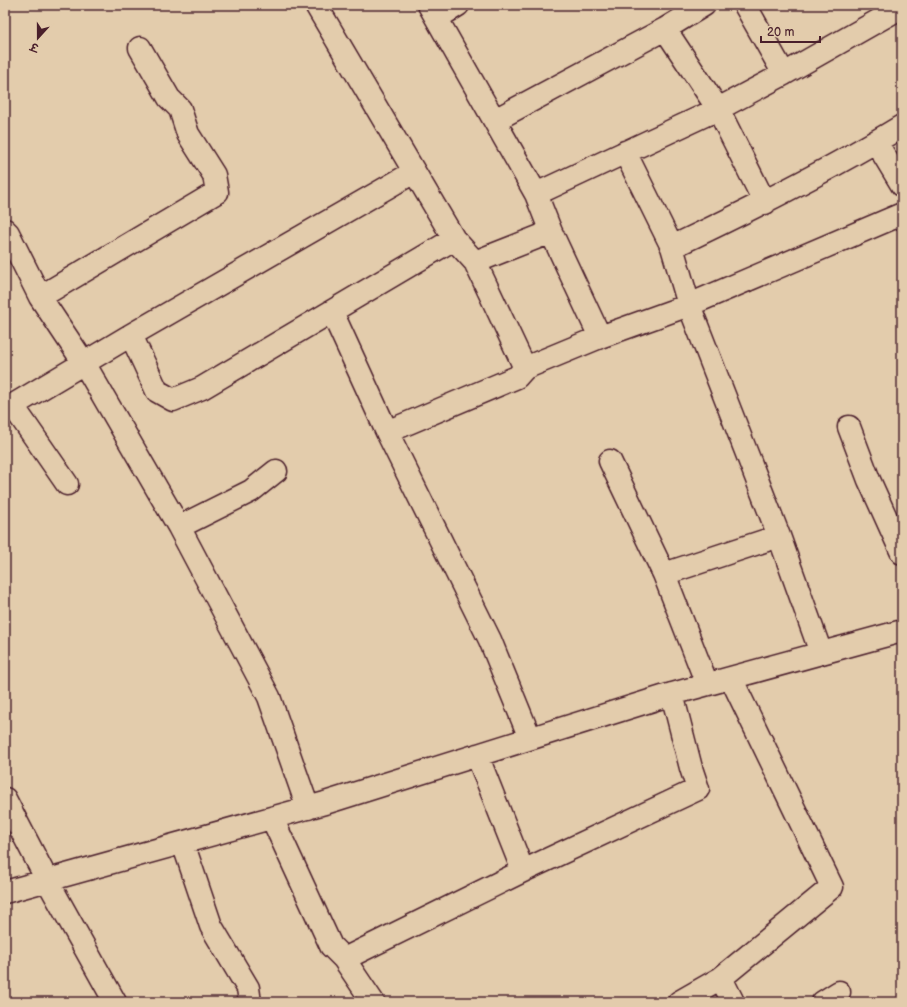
<svg xmlns="http://www.w3.org/2000/svg" width="907" height="1007" viewBox="0 0 907 1007" font-family="'Balsamiq Sans','Playpen Sans Deva',sans-serif">
  <style>
    .lines { fill: none; stroke-linecap: round; stroke-linejoin: round }
    .minor-casing { stroke: #4a1f2b; stroke-width: 25 }
    .minor { stroke: #e3ccac; stroke-width: 22 }
  </style>
  <rect width="100%" height="100%" fill="#e3ccac"/>
  <filter id="ink" filterUnits="userSpaceOnUse"><feTurbulence type="fractalNoise" baseFrequency=".025" numOctaves="2"/><feDisplacementMap in="SourceGraphic" scale="8" xChannelSelector="R" yChannelSelector="G"/><feConvolveMatrix kernelMatrix="1 2 1 2 8 2 1 2 1" color-interpolation-filters="sRGB"/></filter>
  <g filter="url(#ink)">
    <g class="lines">
      <g class="minor-casing">
        <path id="minor" d="M316 5 454 239 475 262 525 368
          M429 5 536 194 551 232 600 337
          M745 5 784 74
          M437 18 458 5
          M665 29 718 109 765 203
          M495 120 665 29 704 5
          M876 142 902 185
          M625 152 672 247 689 305 779 536 821 653
          M536 194 718 109 784 74 902 7
          M5 230 8 233 40 297 84 363 179 527 269 697 308 808
          M672 247C750 210 828 171 902 126
          M475 262 551 232
          M40 297 217 192 214 175 188 134 180 109 169 98 140 48
          M332 312 387 432 490 640 530 738
          M131 335 157 391 173 400 202 388 454 239
          M13 406 67 484
          M5 410 131 335 414 172
          M849 427 869 480 902 553
          M387 432 517 377 525 368 600 337 689 305 902 214
          M610 461 664 574 707 684
          M179 527 251 491 276 471
          M664 574 779 536
          M477 755 523 871
          M5 799 47 880 115 1002
          M272 818 331 946 344 959 373 1002
          M183 843 211 926 248 988 250 1002
          M5 892 325 803 672 694 902 631
          M344 959 523 871 698 789 691 768 672 694
          M721 978 733 1002
          M679 1002 721 978 832 887 731 678
          M823 1002 839 992"/>
      </g>
      <use href="#minor" class="minor"/>
    </g>
  </g>
  <rect width="907" height="1007" fill="none" stroke="#e3ccac" stroke-width="20"/>
  <rect x="10" y="10" width="887" height="987" fill="none" stroke="#4a1f2b" stroke-width="1.5" filter="url(#ink)"/>
  <g transform="translate(38 38) rotate(201)" stroke="#e3ccac" stroke-width="3" paint-order="stroke">
  <path d="M0-3L7 15L0 10L-7 15Z" fill="#4a1f2b"/>
  <text y="-6" font-size="11" font-weight="bold" text-anchor="middle" fill="#4a1f2b">उ</text>
  </g>
  <path d="M761 36v6h59v-6" fill="none" stroke="#4a1f2b" stroke-width="2"/>
  <text x="767" y="36" font-size="12" fill="#4a1f2b" stroke="#e3ccac" stroke-width="3" paint-order="stroke">20 m</text>
</svg>
